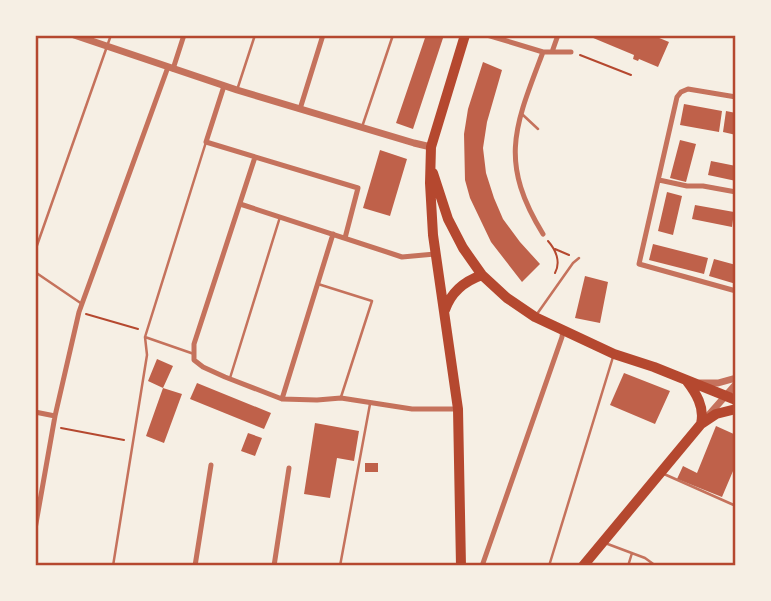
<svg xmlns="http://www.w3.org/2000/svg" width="771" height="601" viewBox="0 0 771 601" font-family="Lora,serif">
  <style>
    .building { fill: #bf614a }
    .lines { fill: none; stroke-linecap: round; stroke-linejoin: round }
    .path { stroke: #b5482f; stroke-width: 2 }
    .service { stroke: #c5725c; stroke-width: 2.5 }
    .minor { stroke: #c5725c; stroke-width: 5 }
    .tertiary { stroke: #c5725c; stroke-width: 7 }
    .trunk { stroke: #b5482f; stroke-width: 10 }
    .neatline { fill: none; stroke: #b5482f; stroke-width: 2.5 }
  </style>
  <rect width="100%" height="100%" fill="#f6efe4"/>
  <path class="building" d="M426 35H444L413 129 396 123Z
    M586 35H652L669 42 658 67 639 59 638 61 633 59 634 55Z
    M483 62 502 70 487 122 483 148 486 173 494 198 503 219 520 242 540 264 522 282 491 242 470 198 465 180 464 134 468 109Z
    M684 104 722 111 719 132 680 125Z
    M726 111 736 113V135L723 132Z
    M680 140 696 144 686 182 670 178Z
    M380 150 407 159 390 216 363 208Z
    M711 161 736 166V181L708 175Z
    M667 192 682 196 673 235 658 231Z
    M695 205 734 212 732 227 692 219Z
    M653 244 708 258 704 274 649 260Z
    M714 259 736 265V284L709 276Z
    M585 276 608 282 600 323 575 318Z
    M157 359 173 366 163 388 148 381Z
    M624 373 670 391 655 424 610 405Z
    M197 383 271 413 264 429 190 399Z
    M163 388 182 394 164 443 146 436Z
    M315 423 359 431 354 461 337 458 330 498 304 494Z
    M716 426 736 435V464L722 497 677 479 683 466 697 473Z
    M248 433 262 438 255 456 241 451Z
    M365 463H378V472H365Z"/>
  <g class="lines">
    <path class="path" d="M580 55 631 75
      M548 241C556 250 561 262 555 273
      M555 249 569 255
      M86 314 138 329
      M61 428 124 440"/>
    <path class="service" d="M238 87 255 35
      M523 115 538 129
      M363 124 393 35
      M35 251 111 35
      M35 272 82 304
      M318 284 372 301 341 397
      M537 314 573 263 579 258
      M145 337 194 354
      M230 378 280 217
      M664 474 736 506
      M605 543 645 558 656 566
      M113 566 147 355 145 337 206 142
      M340 566 370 404
      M549 566 613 357
      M628 566 632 553"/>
    <path class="minor" d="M487 35 543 52H571
      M552 52 558 35
      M173 69 184 35
      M224 86 206 142 358 188 345 238
      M736 97 688 89 681 92 677 97 639 264 736 291
      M300 109 323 35
      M255 157 194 344V360L203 367 225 377 282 399 317 400 341 398 412 409H458
      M659 180 687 186H703L736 192
      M240 204 402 257 435 254
      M543 234C498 161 515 126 543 52
      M282 399 333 234
      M35 412 55 416
      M35 529 55 416 79 312 168 67
      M195 566 211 465
      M274 566 289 468
      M482 566 562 337 563 329"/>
    <path class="tertiary" d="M74 35 237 90 414 143 431 147
      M700 383H718L736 378
      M706 418 736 384"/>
    <path class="trunk" d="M433 173 448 219 463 248 482 275 507 298 535 317 614 354 654 367 736 400
      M445 310C451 292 465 281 482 275
      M701 424 716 414 736 409
      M461 566 458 409 433 235 430 183 431 147 465 35
      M583 566 701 424C705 407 696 393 686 380"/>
  </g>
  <rect width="771" height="601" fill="none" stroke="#f6efe4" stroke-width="74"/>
  <rect x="37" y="37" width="697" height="527" class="neatline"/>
</svg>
